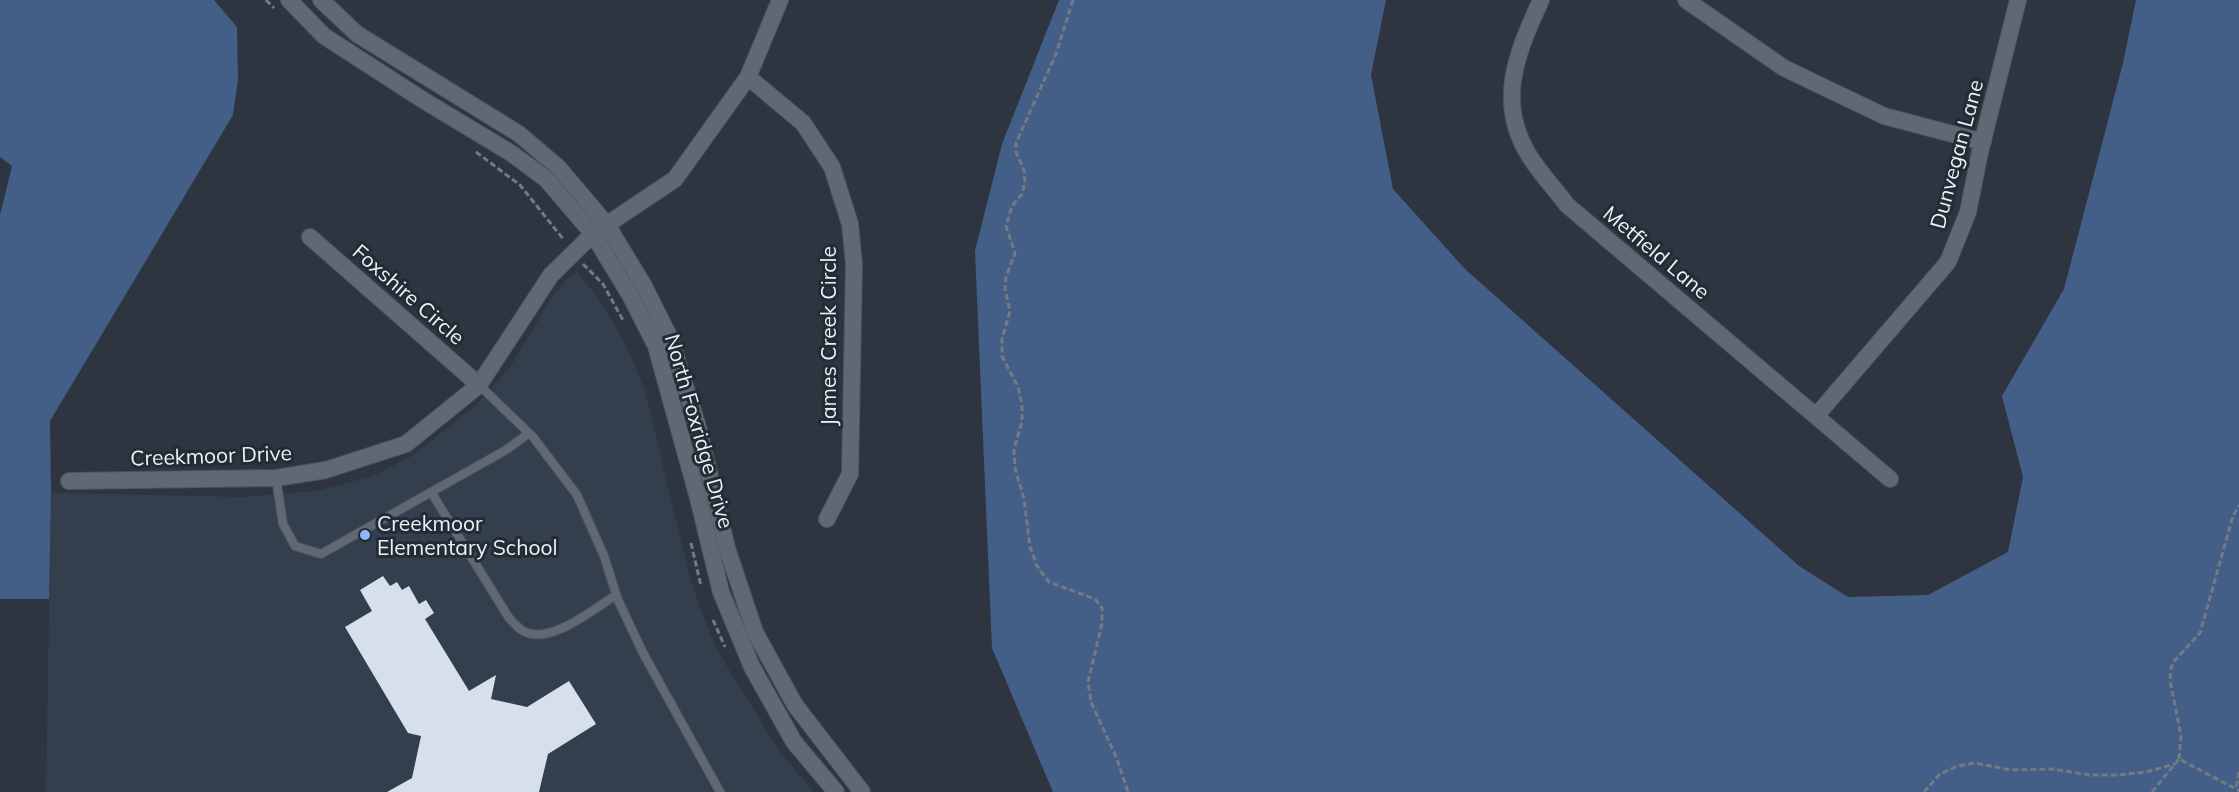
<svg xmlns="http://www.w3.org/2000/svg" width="2239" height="792" viewBox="0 0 2239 792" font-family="Mulish,sans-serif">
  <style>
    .built { fill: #343f4e }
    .green { fill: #435f88 }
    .building { fill: #d6e0ed }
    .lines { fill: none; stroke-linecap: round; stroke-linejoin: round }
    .service-casing { stroke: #4e545d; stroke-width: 10 }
    .minor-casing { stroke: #4e545d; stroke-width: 18 }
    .tertiary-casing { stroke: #4e545d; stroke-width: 18 }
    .path { stroke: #747a83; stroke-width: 3; stroke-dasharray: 6 3; stroke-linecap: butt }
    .service { stroke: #606874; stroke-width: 8 }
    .minor { stroke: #606874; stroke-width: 16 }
    .tertiary { stroke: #606874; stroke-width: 16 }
    .poi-dot { fill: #8cb9fc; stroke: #242b35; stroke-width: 2 }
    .labels { text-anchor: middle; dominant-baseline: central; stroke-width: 6; stroke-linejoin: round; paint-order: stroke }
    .street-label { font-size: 21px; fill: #ecf1f8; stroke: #242b35 }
    .poi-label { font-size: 21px; fill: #ecf1f8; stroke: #242b35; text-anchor: start }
  </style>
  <rect width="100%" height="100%" fill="#2e3540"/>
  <path class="built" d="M577 272 597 297 614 324 629 352 644 388 689 573 702 613 717 650 779 751 814 792H46L51 493 242 497 317 491 373 476 412 456 475 406 509 369 554 294 568 278Z"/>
  <path class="green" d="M0 0H214L237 27 238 79 233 115 50 421 51 493 49 599H0V215L12 166 0 157Z
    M1059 0H1386L1371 75 1393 189 1465 269 1799 566 1848 597 1928 595 2008 552 2023 477 2002 396 2064 289 2123 63 2136 0H2239V792H1053L992 648 975 251 1002 144Z"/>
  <path class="building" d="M383 576 390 586 397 582 402 590 409 586 419 604 426 600 434 613 425 619 469 691 496 675 491 699 527 707 569 681 596 724 548 754 539 792H387L412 778 421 736 408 733 345 627 372 611 360 590Z"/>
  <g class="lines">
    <g class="service-casing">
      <path id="service" d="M479 385 533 437 577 495 604 556 618 600 643 653 720 792
        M276 478 283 524 295 546 321 554 506 450 529 433
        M431 492 509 618C513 622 518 628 523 631 549 646 594 609 616 595"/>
    </g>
    <g class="minor-casing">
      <path id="minor" d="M1541 0C1517 53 1495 102 1530 157 1541 174 1555 189 1567 205L1890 479
        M1686 0 1784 68 1884 116 1983 142
        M748 77 803 123 832 167 850 224 854 264 850 474 827 519
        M310 237 479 385
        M1816 416 1948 262 1968 212 1980 152 2018 0
        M69 481 276 478 326 470 406 444 479 385 551 275 593 234 675 179 748 77 780 0"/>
    </g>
    <g class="tertiary-casing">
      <path id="tertiary" d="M289 0 324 36 423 100 511 153 546 179 593 234 630 295 656 346 698 498 721 592 752 667 794 742 836 792
        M321 0 357 34 519 134 558 167 607 225 644 286 670 338 698 427 727 548 755 632 795 705 862 792"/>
    </g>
    <path class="path" d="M266 0 274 8
      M1073 0 1056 54 1016 143V152L1024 170 1025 182 1022 194 1012 206 1006 226 1015 253 1006 277 1005 289 1010 311 1002 339V356L1018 387 1022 405V422L1014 449 1015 468 1024 499 1030 547 1037 566 1049 582 1095 599 1102 608V623L1088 682 1091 702 1117 759 1128 792
      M476 152 520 185 564 240
      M583 264 603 284 624 322
      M691 543 701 586
      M713 620 725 647
      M2179 759 2181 736 2170 680 2171 668 2175 660 2200 633 2233 516 2239 505
      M2239 772 2236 789 2239 791
      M1924 792 1940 774 1958 766 1975 763 2011 770 2052 769 2090 775H2118L2146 772 2175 764
      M2152 792 2179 759 2236 789"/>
    <use href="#service" class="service"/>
    <use href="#minor" class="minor"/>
    <use href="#tertiary" class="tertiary"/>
  </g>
  <circle class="poi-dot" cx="365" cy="535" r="6"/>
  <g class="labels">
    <g class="street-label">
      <text transform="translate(1956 154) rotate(-75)">Dunvegan Lane</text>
      <text transform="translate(1657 252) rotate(40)">Metfield Lane</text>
      <text transform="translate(409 294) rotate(41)">Foxshire Circle</text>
      <text transform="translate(828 336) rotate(-90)">James Creek Circle</text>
      <text transform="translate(700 431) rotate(74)">North Foxridge Drive</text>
      <text transform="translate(211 455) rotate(-2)">Creekmoor Drive</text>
    </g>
    <g class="poi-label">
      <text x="377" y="523">Creekmoor<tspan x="377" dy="24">Elementary School</tspan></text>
    </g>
  </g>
</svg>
